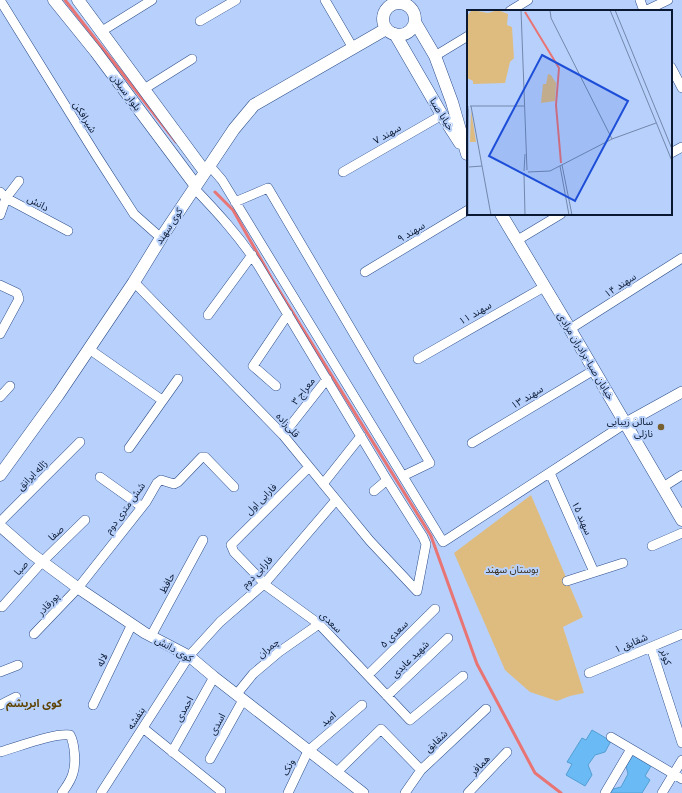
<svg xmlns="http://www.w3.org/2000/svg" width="682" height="793" viewBox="0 0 682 793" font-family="Raleway,'Noto Sans Arabic',sans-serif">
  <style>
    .park { fill: #debc80 }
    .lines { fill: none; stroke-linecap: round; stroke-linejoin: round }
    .stream { stroke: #e87474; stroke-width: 3 }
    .building { fill: #6abbf5; stroke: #529ed4 }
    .minor-casing { stroke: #2d4f8c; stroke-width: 10 }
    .tertiary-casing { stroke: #2d4f8c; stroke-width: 12 }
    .secondary-casing { stroke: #2d4f8c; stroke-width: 13 }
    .minor { stroke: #fff; stroke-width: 9 }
    .tertiary { stroke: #fff; stroke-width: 11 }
    .secondary { stroke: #fff; stroke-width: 12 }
    .poi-dot { fill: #785f30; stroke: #b8d1fc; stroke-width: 1.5 }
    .labels { text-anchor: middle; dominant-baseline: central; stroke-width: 4; stroke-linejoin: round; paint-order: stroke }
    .street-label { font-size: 10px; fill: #0a1832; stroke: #b8d1fc }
    .poi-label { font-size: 10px; fill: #0a1832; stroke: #b8d1fc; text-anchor: end }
    .park-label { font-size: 10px; fill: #372d1a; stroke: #b8d1fc }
    .neighbourhood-label { font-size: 11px; font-weight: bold; fill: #5d4204; stroke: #b8d1fc }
    .inset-river { fill: none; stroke: #e87474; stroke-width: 2 }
    .inset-road { fill: none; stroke: #7287ab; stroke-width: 1 }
    .view { fill: #1d4ed8; fill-opacity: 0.15; stroke: #1d4ed8; stroke-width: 2 }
    .inset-edge { fill: none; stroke: #0a1832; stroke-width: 2 }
  </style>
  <rect width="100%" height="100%" fill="#b8d1fc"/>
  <path class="park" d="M531 495 583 617 563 627 584 693 570 696 557 701 530 692 505 670 454 553Z"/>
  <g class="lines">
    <path class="stream" d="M65 0 176 142
      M215 192 233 210 272 279 431 536 477 664 535 773 561 793"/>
  </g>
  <path class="building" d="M592 730 611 741 605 752 595 755 588 765 592 775 585 786 566 775 572 764 567 762 582 738 586 740Z
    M633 755 651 766 645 776 650 780 642 793H610L613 789 621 787 628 774 626 766Z"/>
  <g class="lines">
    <g class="minor-casing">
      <path id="minor" d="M0 0 96 155 134 214 161 238
        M325 0 353 48
        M640 0 644 11
        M510 11 528 0
        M645 11 668 0
        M200 21 236 0
        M102 31 152 0
        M435 56 468 36
        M671 67 682 88
        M144 89 192 59
        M671 153 682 147
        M209 165 222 180 443 542 626 423
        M343 172 442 115
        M194 188C218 213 239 236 258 265L387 480 423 537 426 544 417 591
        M0 192 6 198 68 231
        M235 202 268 188 430 463 403 476
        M0 215 6 198 19 181
        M516 241 561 214
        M365 272 468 210
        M134 282 283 435 370 541 417 591
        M0 285 17 293 19 299 0 334
        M208 315 252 255
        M570 329 682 258
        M89 349 162 400
        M418 359 544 287
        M276 386 253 366 288 314
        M0 397 10 386
        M283 435 327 379
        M472 443 594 370
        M129 448 178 379
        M309 467 231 545 234 552 268 587 319 624 410 720 463 676
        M550 473 594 572
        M100 477 142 507
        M323 484 361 436
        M663 487 682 475
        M374 491 387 480
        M0 522 80 442
        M652 546 682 533
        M567 581 623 563
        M2 607 42 562 85 520
        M34 634 78 588 146 502 157 483 161 480 174 484 178 482 202 457H205L234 487
        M151 636 203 540
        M651 647 682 743
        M0 672 18 665
        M589 673 682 634
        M368 675 435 609
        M236 695 253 674 279 652 319 624
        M387 696 448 638
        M0 705 16 697
        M93 705 132 624
        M143 728 221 791
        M611 737 682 779
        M0 752C18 747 53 733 70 735 75 744 76 764 73 773 71 781 66 787 62 793
        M172 752 214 677
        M210 759 243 700
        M336 773 381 729 421 770
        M101 793 189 656 220 622 265 583 336 500
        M288 793 308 751 362 705
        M405 793 421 770 486 709
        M468 793 507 752
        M605 793 631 749
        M662 793 682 760"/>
    </g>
    <g class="tertiary-casing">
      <path id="tertiary" d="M626 423 682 392
        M0 526 32 554 78 588 145 633 189 656 214 677 363 793"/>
    </g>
    <g class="secondary-casing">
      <path id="secondary" d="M54 0 96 52 196 186
        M78 0 205 172
        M383 19a16 16 0 1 1 32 0a16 16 0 1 1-32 0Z
        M415 22 435 56 452 102 467 154
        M395 34 442 115 460 143
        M501 214 570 329 682 520
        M0 475 58 395 134 282 161 238 234 129 254 105 386 29"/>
    </g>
    <use href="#minor" class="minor"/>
    <use href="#tertiary" class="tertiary"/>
    <use href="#secondary" class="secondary"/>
  </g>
  <circle class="poi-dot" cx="661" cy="427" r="4"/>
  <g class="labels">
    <g class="street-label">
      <text transform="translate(126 92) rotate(53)">بلوار سبلان</text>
      <text transform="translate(442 114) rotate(58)">خیابا صبا</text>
      <text transform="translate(85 117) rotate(58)">شیر‌افکن</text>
      <text transform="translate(387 134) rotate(-30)">سهند ۷</text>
      <text transform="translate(38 203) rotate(28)">دانش</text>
      <text transform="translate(169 226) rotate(-57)">کوی سهند</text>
      <text transform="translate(411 232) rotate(-31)">سهند ۹</text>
      <text transform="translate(620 285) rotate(-33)">سهند ۱۴</text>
      <text transform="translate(475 313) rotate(-30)">سهند ۱۱</text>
      <text transform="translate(586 356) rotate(59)">خیابان صبا-برادران مرادی</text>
      <text transform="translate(303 391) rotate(-52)">معراج ۳</text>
      <text transform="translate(527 397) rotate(-31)">سهند ۱۳</text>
      <text transform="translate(288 425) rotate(48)">قلی‌زاده</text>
      <text transform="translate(32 475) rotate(-45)">ژاله ایرانق</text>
      <text transform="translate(261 499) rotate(-45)">فارابی اول</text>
      <text transform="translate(125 508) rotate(-54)">شش متری دوم</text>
      <text transform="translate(582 518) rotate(66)">سهند ۱۵</text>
      <text transform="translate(56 533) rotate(-44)">صفا</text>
      <text transform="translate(21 568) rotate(-49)">صبا</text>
      <text transform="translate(257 572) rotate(-46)">فارابی دوم</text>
      <text transform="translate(167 583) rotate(-62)">حافظ</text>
      <text transform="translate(48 604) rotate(-47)">پورقادر</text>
      <text transform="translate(331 622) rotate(44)">سعدی</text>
      <text transform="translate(394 634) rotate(-44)">سعدی ۵</text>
      <text transform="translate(631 643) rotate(-23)">شقایق ۱</text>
      <text transform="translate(268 648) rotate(-39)">چمران</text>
      <text transform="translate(174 649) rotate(30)">کوی دانش</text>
      <text transform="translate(666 657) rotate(72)">کوثر</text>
      <text transform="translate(410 659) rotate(-44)">شهید عابدی</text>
      <text transform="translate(102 660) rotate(-64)">لاله</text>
      <text transform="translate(184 709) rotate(-61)">احمدی</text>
      <text transform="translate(136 718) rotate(-57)">بنفشه</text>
      <text transform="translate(328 719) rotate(-41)">امید</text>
      <text transform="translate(217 724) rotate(-61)">اسدی</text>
      <text transform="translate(436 741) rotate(-43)">شقایق</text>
      <text transform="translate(480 765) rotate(-46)">همافر</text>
      <text transform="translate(288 767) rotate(-64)">ونک</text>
    </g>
    <g class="poi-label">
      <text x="653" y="421">سالن زیبایی<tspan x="653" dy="12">نازلی</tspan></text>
    </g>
    <g class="park-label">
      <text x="512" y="569">بوستان سهند</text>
    </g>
    <g class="neighbourhood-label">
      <text x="34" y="703">کوی ابریشم</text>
    </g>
  </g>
  <g transform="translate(467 10)">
    <rect width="205" height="205" fill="#b8d1fc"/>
    <path d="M5 0 21 3 31 0 41 4 40 15 45 17 47 48 43 52 38 73 6 74V71L0 68V6ZM81 64 84 65 89 73 88 91 74 93 76 74H79ZM4 100 9 132H3Z" fill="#debc80"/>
    <path class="inset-river" d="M58 2 92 58 89 95 94 153"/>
    <path class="inset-road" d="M54 0 60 160M83 0 84 8 145 129M143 0 205 151M148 0 205 139M3 96H57M4 96 24 205M0 155 1 99M95 155 105 205M93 156 102 205M2 157 15 156M57 161 58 144M61 162 83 161 145 129 189 113M57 163 58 205M1 205V96"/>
    <path class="view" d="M75 45 161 91 108 191 22 146Z"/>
    <rect width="205" height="205" class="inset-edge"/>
  </g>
</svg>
